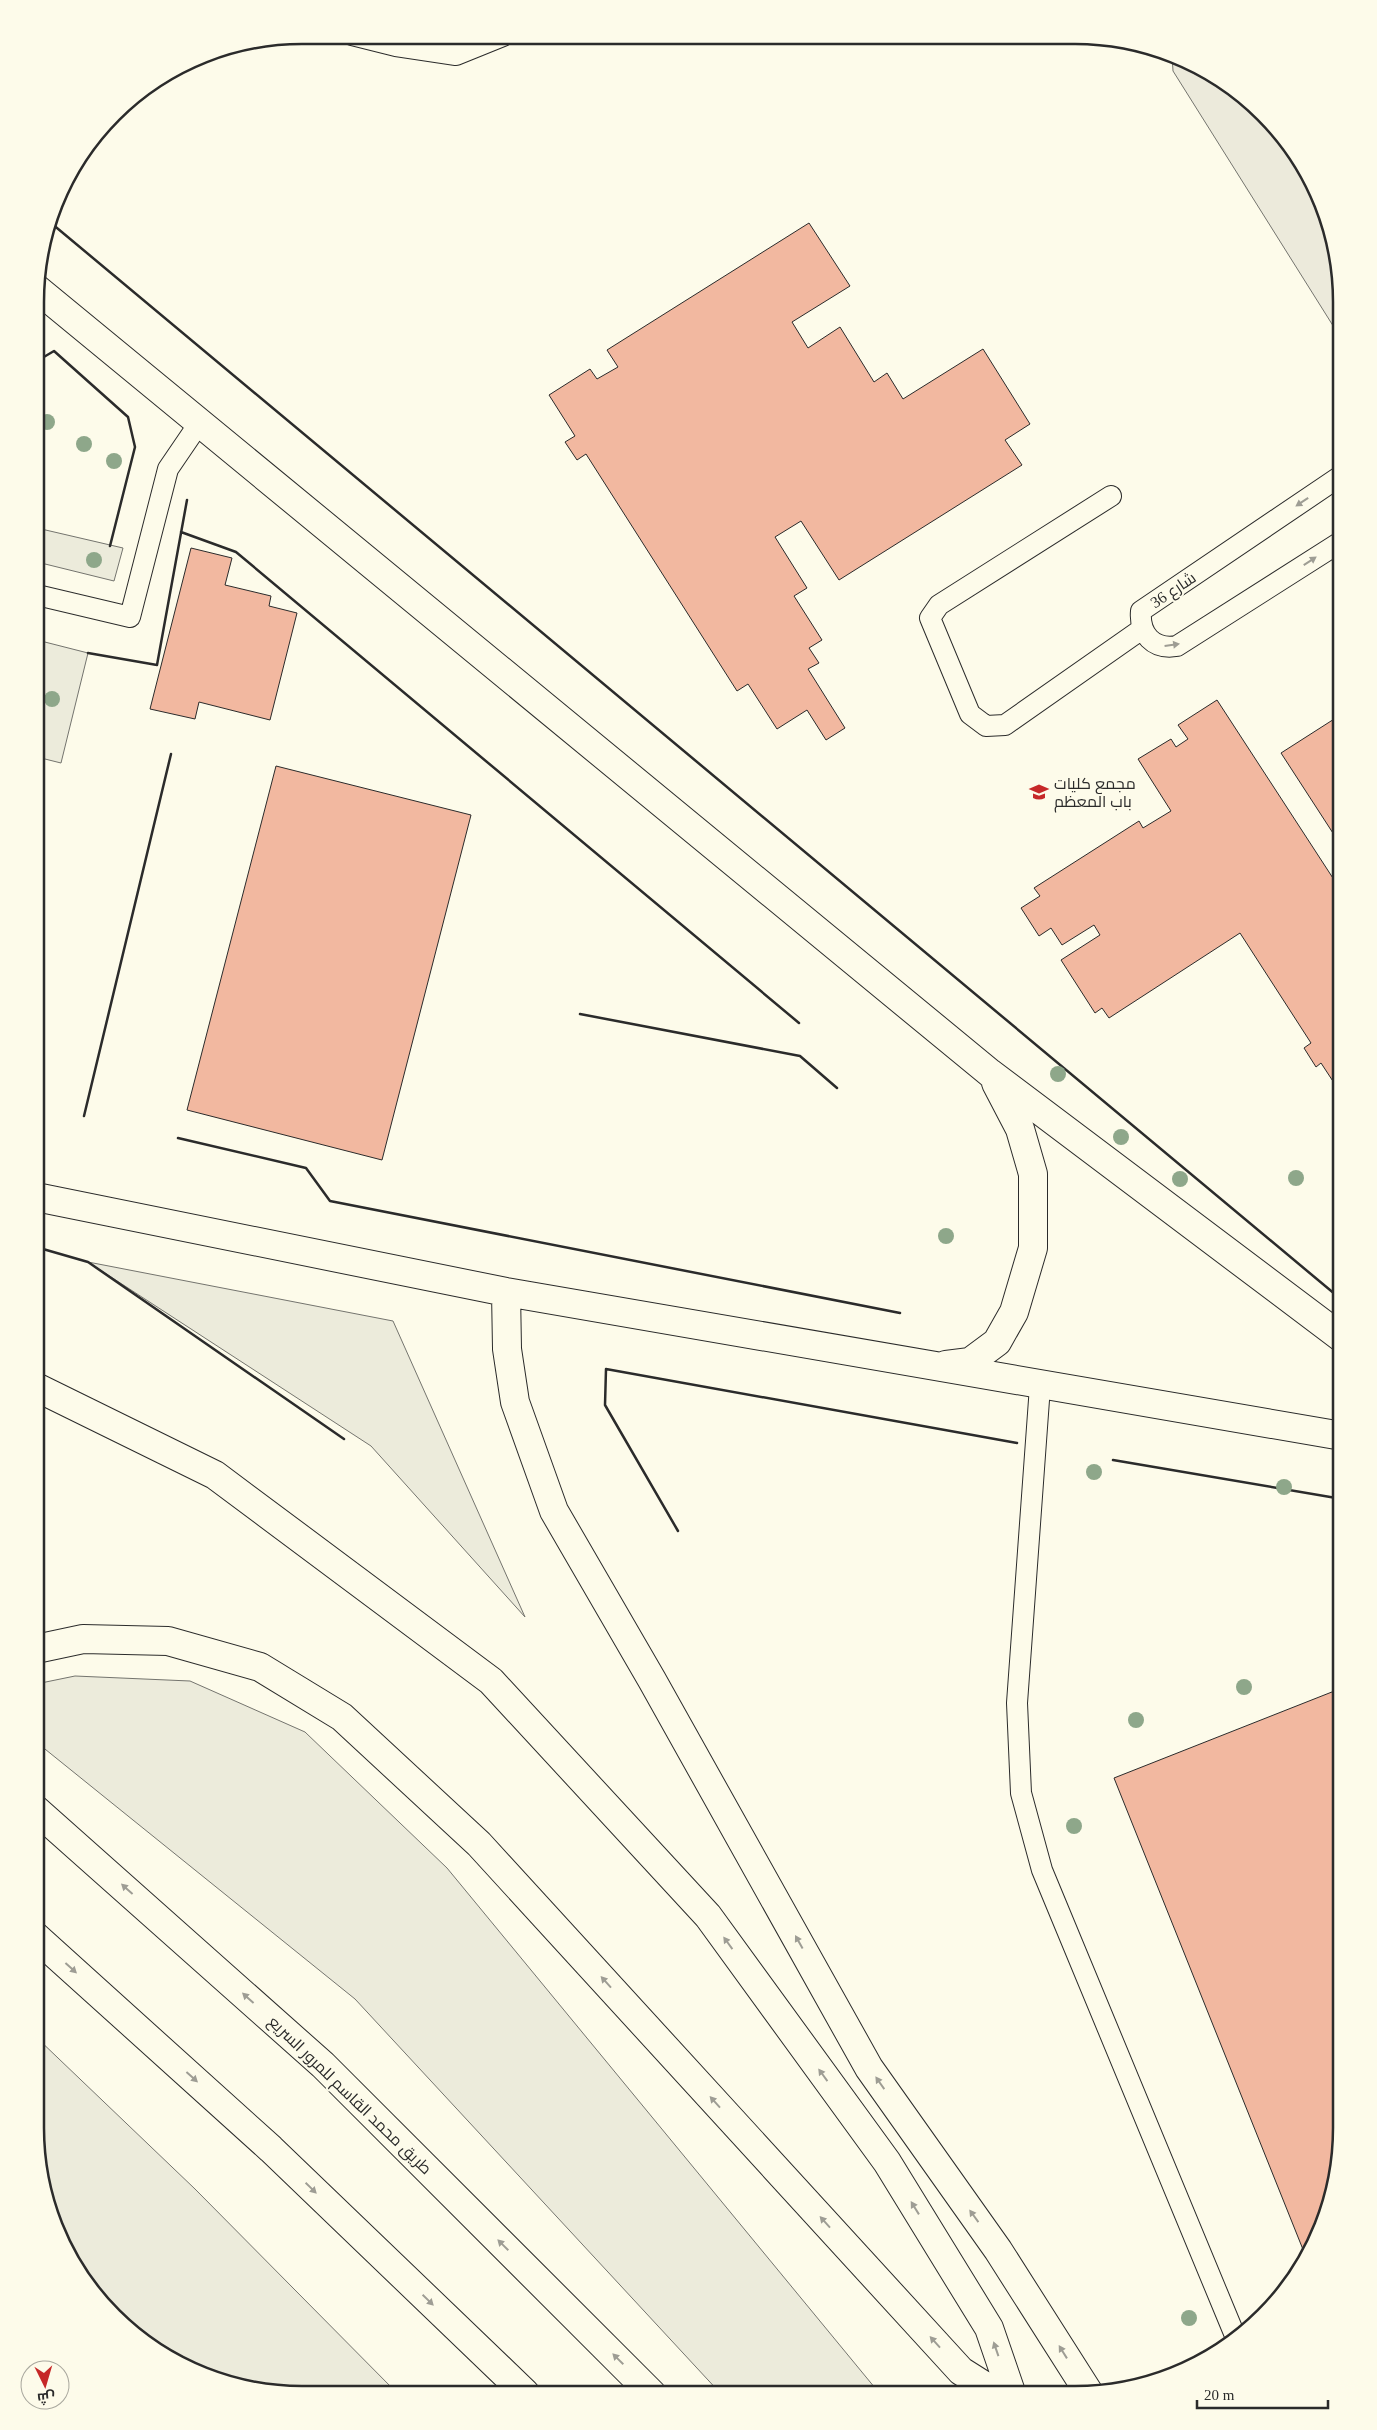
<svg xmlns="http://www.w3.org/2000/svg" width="1377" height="2430" viewBox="0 0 1377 2430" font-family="'Times New Roman',Cairo,serif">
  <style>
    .green { fill: #ecebdb; stroke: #74746e }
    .parking { fill: #eceadb; stroke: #74746e }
    .building { fill: #f2b8a0; stroke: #2b2b2b }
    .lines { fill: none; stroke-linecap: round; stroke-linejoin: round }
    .service-casing { stroke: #2b2b2b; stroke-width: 22 }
    .minor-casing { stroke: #2b2b2b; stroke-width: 30 }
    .motorway-casing { stroke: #2b2b2b; stroke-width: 30 }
    .service { stroke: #fdfbea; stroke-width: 20 }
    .minor { stroke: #fdfbea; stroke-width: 28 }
    .motorway { stroke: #fdfbea; stroke-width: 28 }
    .wall { stroke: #2b2b2b; stroke-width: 2.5 }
    .tree { fill: #8ea78a }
    .oneway { fill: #9e9d94 }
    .labels { text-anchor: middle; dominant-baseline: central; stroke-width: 4; stroke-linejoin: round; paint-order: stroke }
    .street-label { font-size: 16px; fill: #2b2b2b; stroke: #fdfbea }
    .poi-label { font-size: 16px; fill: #2b2b2b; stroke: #fdfbea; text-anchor: start }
    .rim { fill: none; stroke: #2b2b2b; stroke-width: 2.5 }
  </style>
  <rect width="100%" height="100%" fill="#fdfbea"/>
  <path class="green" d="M37 528 123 548 114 581 37 562Z
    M37 640 88 653 61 763 37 757Z
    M88 1262 393 1321 525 1617 371 1446Z
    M75 1676 190 1681 305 1732 447 1868 880 2394H721L355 1999 35 1741 36 1684Z
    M35 2036 195 2189 397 2393H267L199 2375 139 2340 80 2277 49 2214 35 2128Z"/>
  <path class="parking" d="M1172 55 1193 62 1251 101 1269 122 1319 197 1328 216 1342 302V340L1173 71Z"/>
  <path class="building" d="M809 223 850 286 792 322 808 348 840 327 874 382 887 373 903 399 983 349 1030 424 1005 440 1022 465 839 580 801 521 775 537 807 588 794 596 822 640 809 648 819 663 808 669 845 728 826 740 807 710 777 729 748 684 737 691 586 454 577 460 565 442 575 436 549 395 590 369 597 379 618 367 607 350Z
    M191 548 232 558 225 585 271 596 269 606 297 613 270 720 199 702 195 719 150 709Z
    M1217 700 1342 892V1095L1321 1063 1316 1067 1304 1048 1311 1043 1240 933 1109 1018 1102 1008 1095 1013 1061 960 1100 935 1094 925 1062 945 1051 928 1039 936 1021 908 1040 896 1034 888 1139 821 1143 828 1171 811 1138 759 1171 739 1176 747 1188 739 1178 725Z
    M1342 714V847L1281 753Z
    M276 766 471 815 382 1160 187 1110Z
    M1342 1688 1341 2146 1322 2230 1306 2257 1114 1778Z"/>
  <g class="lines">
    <g class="service-casing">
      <path id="service" d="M352 35 396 46 456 55 503 36
        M1111 496 939 605 930 618 970 714 986 726 1005 725 1142 629
        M1342 541 1177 646C1153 650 1139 634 1141 611L1342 475
        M37 595 130 617 168 469 200 422
        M1040 1386 1017 1703 1021 1793 1042 1870 1236 2338"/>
    </g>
    <g class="minor-casing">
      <path id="minor" d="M37 289 990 1073 1342 1338
        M36 1197 506 1292 1342 1436
        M506 1292 507 1349 515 1402 554 1511 652 1680 869 2068 998 2250 1089 2393
        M946 1365 970 1362 997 1342 1014 1312 1033 1248V1174L1020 1129 996 1083"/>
    </g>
    <g class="motorway-casing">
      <path id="motorway" d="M36 1387 215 1475 491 1681 708 1916 887 2162 989 2328 1012 2395
        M36 1649 83 1639 168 1641 260 1667 342 1717 479 1844 961 2371 999 2395
        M35 1809 323 2065 652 2394
        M35 1936 271 2149 525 2393"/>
    </g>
    <use href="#service" class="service"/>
    <use href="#minor" class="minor"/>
    <use href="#motorway" class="motorway"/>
    <path class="wall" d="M51 223 1342 1300
      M37 361 54 351 128 417 135 447 110 546
      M181 532 236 552 799 1023
      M88 653 157 665 187 500
      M580 1014 800 1056 837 1088
      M84 1116 171 754
      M178 1138 306 1168 330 1201 900 1313
      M36 1247 88 1262 344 1439
      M1113 1460 1342 1499
      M678 1531 605 1405 606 1369 1017 1443"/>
  </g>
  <g class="tree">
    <circle cx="47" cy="422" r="8"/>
    <circle cx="84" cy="444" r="8"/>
    <circle cx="114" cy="461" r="8"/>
    <circle cx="94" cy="560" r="8"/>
    <circle cx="52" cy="699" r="8"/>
    <circle cx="1058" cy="1074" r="8"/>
    <circle cx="1121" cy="1137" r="8"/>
    <circle cx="1296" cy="1178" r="8"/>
    <circle cx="1180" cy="1179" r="8"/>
    <circle cx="946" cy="1236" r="8"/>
    <circle cx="1094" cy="1472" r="8"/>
    <circle cx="1284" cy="1487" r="8"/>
    <circle cx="1244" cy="1687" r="8"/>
    <circle cx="1136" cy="1720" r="8"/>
    <circle cx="1074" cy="1826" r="8"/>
    <circle cx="1189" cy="2318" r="8"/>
  </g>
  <defs><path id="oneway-solid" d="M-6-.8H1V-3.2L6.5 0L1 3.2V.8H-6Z" transform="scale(1.25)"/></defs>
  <g class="oneway">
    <use href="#oneway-solid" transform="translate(1302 502) rotate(146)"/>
    <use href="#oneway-solid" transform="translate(1310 561) rotate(-33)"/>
    <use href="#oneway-solid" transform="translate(1172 645) rotate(-8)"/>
    <use href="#oneway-solid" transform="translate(127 1889) rotate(-138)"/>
    <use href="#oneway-solid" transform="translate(799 1942) rotate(-119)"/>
    <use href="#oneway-solid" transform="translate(728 1943) rotate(-126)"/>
    <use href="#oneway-solid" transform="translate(71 1968) rotate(42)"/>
    <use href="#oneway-solid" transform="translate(606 1982) rotate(-132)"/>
    <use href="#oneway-solid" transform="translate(248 1998) rotate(-138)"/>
    <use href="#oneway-solid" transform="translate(823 2075) rotate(-126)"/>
    <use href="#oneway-solid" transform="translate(192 2077) rotate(42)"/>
    <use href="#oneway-solid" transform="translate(880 2083) rotate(-125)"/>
    <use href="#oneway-solid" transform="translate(715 2102) rotate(-132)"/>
    <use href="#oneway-solid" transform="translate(311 2188) rotate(44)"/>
    <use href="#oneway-solid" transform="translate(915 2208) rotate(-122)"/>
    <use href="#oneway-solid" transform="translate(974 2216) rotate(-126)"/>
    <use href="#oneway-solid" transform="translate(825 2222) rotate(-132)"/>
    <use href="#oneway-solid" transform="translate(503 2245) rotate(-135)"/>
    <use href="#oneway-solid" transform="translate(428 2300) rotate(44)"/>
    <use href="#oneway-solid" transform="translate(935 2342) rotate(-132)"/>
    <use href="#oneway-solid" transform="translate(996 2349) rotate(-109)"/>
    <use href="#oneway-solid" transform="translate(1063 2352) rotate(-122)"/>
    <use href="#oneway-solid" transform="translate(618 2359) rotate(-135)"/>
  </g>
  <defs>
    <g id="university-bare" transform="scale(1.5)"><path d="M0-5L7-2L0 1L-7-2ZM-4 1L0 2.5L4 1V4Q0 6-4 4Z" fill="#c62828" stroke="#fdfbea" stroke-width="2.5" paint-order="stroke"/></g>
  </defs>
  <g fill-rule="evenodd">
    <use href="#university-bare" x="1039" y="792"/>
  </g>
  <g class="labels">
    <g class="street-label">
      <text transform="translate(1173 590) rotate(-34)">شارع 36</text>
      <text transform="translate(350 2095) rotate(44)">طريق محمد القاسم للمرور السريع</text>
    </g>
    <g class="poi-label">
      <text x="1054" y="783">مجمع كليات<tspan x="1054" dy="18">باب المعظم</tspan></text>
    </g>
  </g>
  <path d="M0 0H1377V2430H0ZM302 44H1075A258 258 0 0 1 1333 302V2128A258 258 0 0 1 1075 2386H302A258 258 0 0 1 44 2128V302A258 258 0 0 1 302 44Z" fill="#fdfbea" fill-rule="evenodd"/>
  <path class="rim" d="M302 44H1075A258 258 0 0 1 1333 302V2128A258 258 0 0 1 1075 2386H302A258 258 0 0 1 44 2128V302A258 258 0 0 1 302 44Z"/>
  <g transform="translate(45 2385) rotate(175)"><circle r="24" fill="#fdfbea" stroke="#a9a89e"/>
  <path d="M0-4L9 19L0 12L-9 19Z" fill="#c62828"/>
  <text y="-8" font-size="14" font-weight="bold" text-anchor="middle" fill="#2b2b2b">ش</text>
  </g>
  <path d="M1197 2400v8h131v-8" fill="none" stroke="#2b2b2b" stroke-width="2.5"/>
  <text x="1204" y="2400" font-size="15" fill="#2b2b2b" stroke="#fdfbea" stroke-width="4" paint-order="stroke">20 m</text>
</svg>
